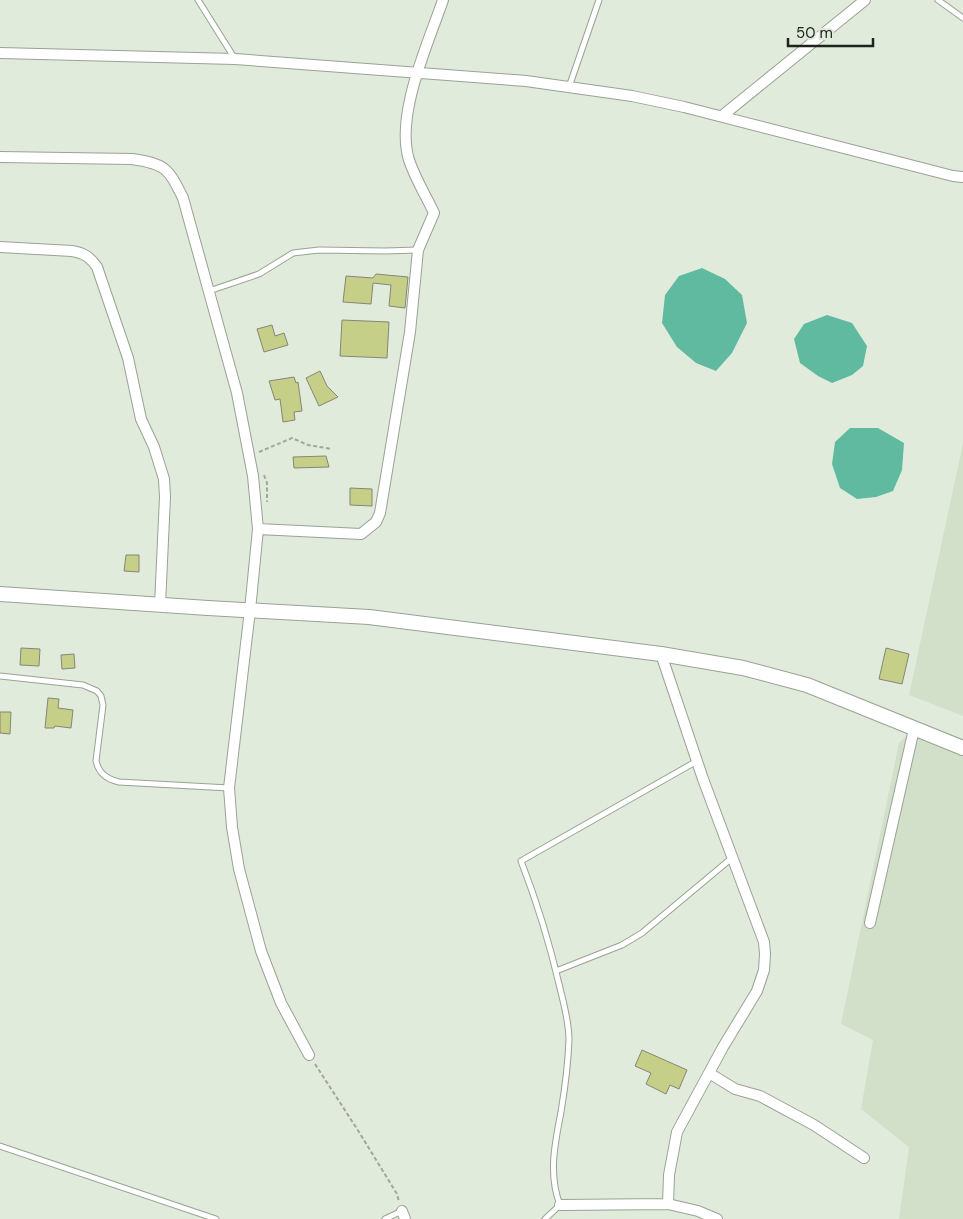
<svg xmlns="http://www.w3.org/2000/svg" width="963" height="1219" viewBox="0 0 963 1219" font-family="'DM Sans',sans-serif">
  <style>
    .built { fill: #d2e0ca }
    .water { fill: #60baa0 }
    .building { fill: #c6cf87; stroke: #848677 }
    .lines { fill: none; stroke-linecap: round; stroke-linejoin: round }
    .service-casing { stroke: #99a294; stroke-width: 7 }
    .minor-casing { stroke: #99a294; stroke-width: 12 }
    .secondary-casing { stroke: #99a294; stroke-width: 16 }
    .path { stroke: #9fa79b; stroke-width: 2; stroke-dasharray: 4 2.5; stroke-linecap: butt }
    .service { stroke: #fff; stroke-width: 5 }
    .minor { stroke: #fff; stroke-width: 10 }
    .secondary { stroke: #fff; stroke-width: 14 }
  </style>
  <rect width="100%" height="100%" fill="#e1ebdc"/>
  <path class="built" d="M963 443V716L909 695Z
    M914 729 963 748V1219H899L909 1147 861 1109 873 1040 841 1024 899 743Z"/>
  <path class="water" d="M702 268 725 279 742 295 747 323 732 353 716 371 696 363 677 347 662 323 665 295 679 276Z
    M827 315 852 323 867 346 863 366 852 375 832 383 818 376 800 363 794 339 804 324Z
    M850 428H878L904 443 902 470 893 491 876 497 857 499 840 488 832 464 835 442Z"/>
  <path class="building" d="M376 274 408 277 405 308 389 306 391 285 373 283 371 304 343 302 346 276 373 278Z
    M342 320 389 322 387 358 340 356Z
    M272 325 275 336 284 333 288 345 264 352 257 329Z
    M320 371 327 386 338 397 319 406 306 378Z
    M294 377 296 383 298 382 302 411 294 412 295 420 283 422 280 399 275 400 269 381Z
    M326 456 329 467 294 468 293 457Z
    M350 488 372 489V506L350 505Z
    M126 555H139V572L124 571Z
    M21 648 40 649 39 666 20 665Z
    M886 648 909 654 902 684 879 679Z
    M74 654 75 668 62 669 61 655Z
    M48 698 59 699 58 708 73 710 71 728 55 726 54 728H45Z
    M0 712H11L10 734 0 733Z
    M642 1050 687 1070 679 1089 670 1085 666 1094 646 1084 651 1073 635 1066Z"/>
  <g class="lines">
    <g class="service-casing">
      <path id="service" d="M198 0 235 59
        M938 0 963 18
        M569 87 599 0
        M209 291 259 274 293 253 319 250 385 251 418 250
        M0 676 83 685 97 691 101 696 103 705 96 761C99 774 107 779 119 782L229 788
        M556 971 622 945 642 933 733 857
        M0 1146 216 1219
        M385 1219 402 1211
        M545 1219 560 1205C548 1174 555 1143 561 1112 565 1088 568 1064 569 1040 569 1022 564 1005 560 988 550 945 537 902 521 861L697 761"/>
    </g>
    <g class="minor-casing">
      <path id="minor" d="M0 53 235 59 526 81 632 96 684 107 953 176 963 177
        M722 116 865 0
        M0 157 132 159C166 164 168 168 183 198L237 393 253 476 258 529 250 610 229 788 232 827 239 869 261 951 281 1003 309 1055
        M0 247 72 251C84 253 90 257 97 267L128 358 141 419 154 447 164 479 165 497 160 605
        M258 529 361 534 376 522 380 513 410 332 418 250 434 213C426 196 415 178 409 160 395 115 428 44 443 0
        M661 654 703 779 764 942 765 954 764 970 757 991 723 1047 677 1132 669 1175 668 1204
        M870 923 914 729
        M709 1073 735 1089 760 1096 814 1125 864 1158
        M560 1205 668 1204 698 1211 717 1219
        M402 1211 405 1219"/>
    </g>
    <g class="secondary-casing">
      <path id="secondary" d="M0 594 208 608 369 617 661 654 743 668 807 685 963 748"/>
    </g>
    <path class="path" d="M259 452 292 438 308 445 332 449
      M264 475 267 483V502
      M315 1064 359 1132 397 1194 399 1202"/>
    <use href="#service" class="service"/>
    <use href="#minor" class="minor"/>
    <use href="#secondary" class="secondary"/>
  </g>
  <path d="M788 38v8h85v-8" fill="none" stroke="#1f231d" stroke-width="2.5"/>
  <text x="796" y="38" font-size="15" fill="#1f231d" stroke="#e1ebdc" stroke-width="4" paint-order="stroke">50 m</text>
</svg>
